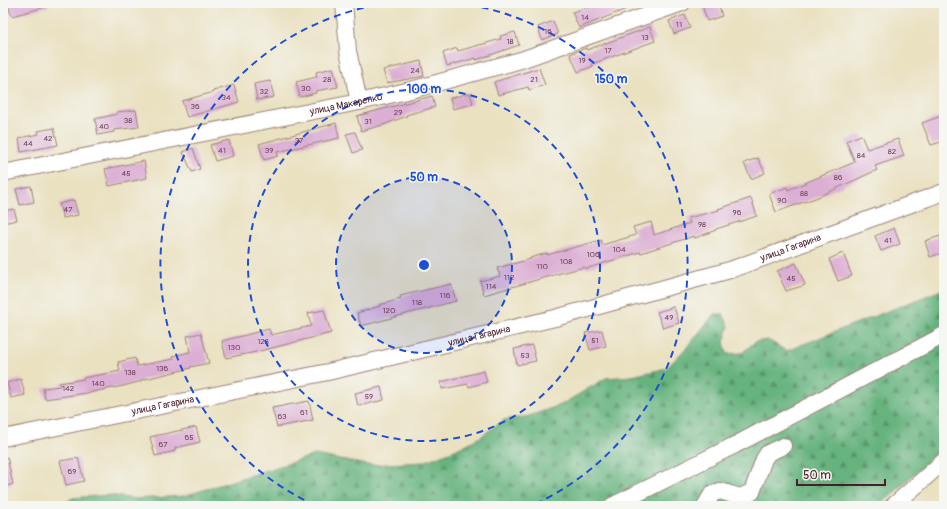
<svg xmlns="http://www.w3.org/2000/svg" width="947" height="509" viewBox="0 0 947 509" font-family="Pangolin,sans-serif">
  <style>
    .built { fill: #e4d3f1 }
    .forest { fill: url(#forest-firs); stroke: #586954 }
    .building { fill: #dbaed4 }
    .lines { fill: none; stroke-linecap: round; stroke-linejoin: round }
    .minor-casing { stroke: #9a8076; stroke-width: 18 }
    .minor { stroke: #fff; stroke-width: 16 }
    .ring { fill: none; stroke: #1d4ed8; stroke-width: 2; stroke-dasharray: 7 5 }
    .labels { text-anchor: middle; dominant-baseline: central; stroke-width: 3; stroke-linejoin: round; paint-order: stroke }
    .number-label { font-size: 8px; fill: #6e4355 }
    .street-label { font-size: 10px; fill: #4a1f2b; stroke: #f6f6f2 }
    .centre { fill: #1d4ed8; stroke: #f6f6f2; stroke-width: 2 }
    .ring-label { font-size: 12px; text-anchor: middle; font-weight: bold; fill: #1d4ed8; stroke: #f6f6f2; stroke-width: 3; stroke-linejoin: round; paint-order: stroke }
  </style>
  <defs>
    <pattern id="forest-firs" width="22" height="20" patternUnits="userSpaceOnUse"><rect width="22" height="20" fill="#66b37e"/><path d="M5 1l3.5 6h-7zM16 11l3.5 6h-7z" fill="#569167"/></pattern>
  </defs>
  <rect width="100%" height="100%" fill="#f6f6f2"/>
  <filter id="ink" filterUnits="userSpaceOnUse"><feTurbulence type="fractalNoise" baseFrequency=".025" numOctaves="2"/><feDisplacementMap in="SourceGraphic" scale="8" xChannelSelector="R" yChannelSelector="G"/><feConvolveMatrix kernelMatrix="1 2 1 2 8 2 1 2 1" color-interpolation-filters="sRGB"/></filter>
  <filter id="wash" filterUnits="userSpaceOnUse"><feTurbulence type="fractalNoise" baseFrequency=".012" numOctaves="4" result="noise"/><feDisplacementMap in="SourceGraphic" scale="16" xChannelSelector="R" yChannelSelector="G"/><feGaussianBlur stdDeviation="0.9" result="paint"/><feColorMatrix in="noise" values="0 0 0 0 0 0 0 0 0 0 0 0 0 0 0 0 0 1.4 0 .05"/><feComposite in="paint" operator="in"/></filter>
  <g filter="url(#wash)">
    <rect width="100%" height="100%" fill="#eae1c1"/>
    <path class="built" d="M944 477V497L936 484Z"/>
    <path class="forest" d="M944 289V446L885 501 877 506H60L73 498 109 495 135 499 184 496 315 455 368 465 423 462 455 450 479 438 504 420 529 416 561 405 606 378 632 376 667 368 690 344 714 314H723L729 326 724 342 727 354 742 353 755 342 768 340 786 351Z"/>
    <g id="blocks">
      <path class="building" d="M7 3H48L49 6 12 16Z
        M601 3H641L579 28 572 12Z
        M718 3 722 16 707 21 703 8Z
        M685 15 690 28 674 34 669 21Z
        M553 21 558 34 542 40 538 27Z
        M650 27 655 41 592 64 593 66 578 72 570 54 586 48 587 50Z
        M515 32 519 45 476 60V58L447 66 443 53 457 48 458 51 501 39 500 36Z
        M421 61 424 76 387 83 383 70Z
        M333 68 338 87 315 91 316 93 300 97 296 82 317 77 316 72Z
        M539 68 545 85 529 90 528 87 498 95 494 82Z
        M270 81 274 97 257 100 254 84Z
        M234 85 239 102 187 117 182 101 214 92 213 91Z
        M470 93 473 104 453 109 450 98Z
        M432 96 435 107 406 115 407 116 383 125 361 131 357 116Z
        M136 110 139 127 114 130V132L98 135 95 119 117 114V112Z
        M944 115V141L931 145 922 123Z
        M336 123 339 138 277 152 278 156 264 160 259 144Z
        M54 128 58 145 21 152 19 138 39 134 38 131Z
        M355 132 362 150 353 153 346 134Z
        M861 135 867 149 898 139 904 156 875 166 877 170 818 197 776 212 769 194 787 187 788 190 855 162 846 141Z
        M229 140 233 156 215 161 210 145Z
        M193 148 200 169 192 172 183 152Z
        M758 158 765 173 751 179 744 163Z
        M144 161 147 178 109 186 105 169Z
        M31 186 34 202 20 205 16 189Z
        M751 198 757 216 716 229V230L695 238 694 236 641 253 640 252 585 269V267L561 273 484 295 480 281 500 276 497 268 531 259 530 258 547 253V255L601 240 602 245 636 235 633 227 651 222 654 235 690 223 688 218 719 210 718 209Z
        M74 200 78 215 63 218 59 204Z
        M14 209 17 220 3 223V211Z
        M894 228 900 244 881 251 875 236Z
        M940 236 944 247V252L930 257 925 241Z
        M843 253 852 276 838 281 829 259Z
        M796 263 805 285 786 291 777 271Z
        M451 284 456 301 361 326 357 313 380 306 379 305 401 299 400 296Z
        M674 307 679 323 663 328 657 312Z
        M324 310 331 333 256 352 226 358 222 341 269 329 271 335 311 326 308 313Z
        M602 330 606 346 590 350 585 333Z
        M201 333 209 363 190 367 191 368 141 380 142 381 123 386 87 393 45 399 43 388 60 386 59 383 84 379 83 378 120 371 118 362 135 358 137 366 174 359 173 356 190 352 187 336Z
        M532 345 536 361 517 365 514 349Z
        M484 371 487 382 469 387 468 384 442 389 441 382Z
        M21 379 25 395 11 398 7 383Z
        M381 387 384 400 358 406 355 393Z
        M309 401 313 420 277 427 272 408Z
        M196 427 200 442 175 448V451L155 456 150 437Z
        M7 457 13 484 3 487V458Z
        M78 458 84 481 66 485 60 461Z"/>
    </g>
  </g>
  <g filter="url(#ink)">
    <use href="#blocks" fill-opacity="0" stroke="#9a8076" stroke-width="1"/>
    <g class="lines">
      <g class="minor-casing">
        <g id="minor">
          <path d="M344 3 348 51 359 102"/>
          <path id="s1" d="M3 173 359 102 411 90 521 60 682 3"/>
          <path id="s2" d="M3 438 328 372 555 318 730 270 944 192"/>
          <path d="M612 506 735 445 944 335"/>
          <path d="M705 506 712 494 720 491 740 497 752 492 764 459 768 453 783 446"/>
          <path d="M893 506 944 461"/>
        </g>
      </g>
      <use href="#minor" class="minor"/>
    </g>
  </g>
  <circle cx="424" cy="265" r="88" fill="#1d4ed8" fill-opacity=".12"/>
  <g class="ring">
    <circle cx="424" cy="265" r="88"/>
    <circle cx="424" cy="265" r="176"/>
    <path d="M315 505A264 264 0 0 1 390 3M458 3A264 264 0 0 1 533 505"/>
  </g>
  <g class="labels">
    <g class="number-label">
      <text x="585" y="17">14</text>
      <text x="679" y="24">11</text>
      <text x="548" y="31">16</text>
      <text x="645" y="37">13</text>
      <text x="510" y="41">18</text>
      <text x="608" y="50">17</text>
      <text x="582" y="60">19</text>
      <text x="415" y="70">24</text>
      <text x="327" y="79">28</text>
      <text x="534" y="79">21</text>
      <text x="306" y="88">30</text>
      <text x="264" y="91">32</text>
      <text x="226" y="97">34</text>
      <text x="195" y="106">36</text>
      <text x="398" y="112">29</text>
      <text x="128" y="120">38</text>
      <text x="368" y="121">31</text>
      <text x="104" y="126">40</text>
      <text x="48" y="138">42</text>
      <text x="299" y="140">37</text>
      <text x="28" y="143">44</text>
      <text x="222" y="150">41</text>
      <text x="269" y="150">39</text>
      <text x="892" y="151">82</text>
      <text x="861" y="155">84</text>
      <text x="126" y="173">45</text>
      <text x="838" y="177">86</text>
      <text x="804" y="193">88</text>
      <text x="782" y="200">90</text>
      <text x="68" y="209">47</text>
      <text x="737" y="212">96</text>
      <text x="702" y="224">98</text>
      <text x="888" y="240">41</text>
      <text x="619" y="249">104</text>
      <text x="593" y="254">106</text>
      <text x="566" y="261">108</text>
      <text x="542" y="266">110</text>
      <text x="509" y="277">112</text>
      <text x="791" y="278">45</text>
      <text x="491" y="286">114</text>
      <text x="445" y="295">116</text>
      <text x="417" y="302">118</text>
      <text x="389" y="310">120</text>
      <text x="669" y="317">49</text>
      <text x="595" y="340">51</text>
      <text x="263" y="341">128</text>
      <text x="234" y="347">130</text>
      <text x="525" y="355">53</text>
      <text x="162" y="368">136</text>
      <text x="130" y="372">138</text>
      <text x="98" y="383">140</text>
      <text x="68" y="388">142</text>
      <text x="369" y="396">59</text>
      <text x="304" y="412">61</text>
      <text x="282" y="416">63</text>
      <text x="189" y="437">65</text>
      <text x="163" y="444">67</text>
      <text x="72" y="471">69</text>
    </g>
    <g class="street-label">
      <text stroke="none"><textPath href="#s1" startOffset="350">улица Макаренко</textPath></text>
      <text stroke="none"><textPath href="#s2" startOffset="811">улица Гагарина</textPath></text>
      <text stroke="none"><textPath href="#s2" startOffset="487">улица Гагарина</textPath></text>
      <text stroke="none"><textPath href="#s2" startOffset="163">улица Гагарина</textPath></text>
    </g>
  </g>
  <circle cx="424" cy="265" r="6" class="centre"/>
  <g class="ring-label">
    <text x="611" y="83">150 m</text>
    <text x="424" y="93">100 m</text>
    <text x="424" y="181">50 m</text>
  </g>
  <rect width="947" height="509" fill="none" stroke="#f6f6f2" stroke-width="16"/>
  <path d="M797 479v6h88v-6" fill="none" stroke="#4a1f2b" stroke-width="2"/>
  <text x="803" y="479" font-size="12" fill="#4a1f2b" stroke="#f6f6f2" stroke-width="3" paint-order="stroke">50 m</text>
</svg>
